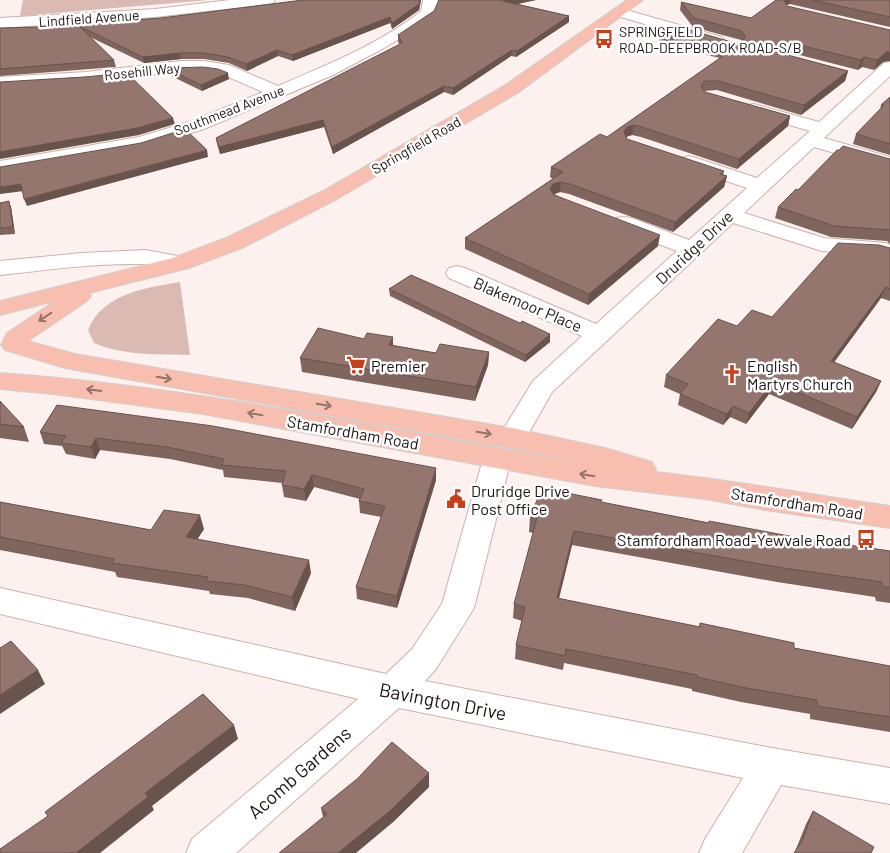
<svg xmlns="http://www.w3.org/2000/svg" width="890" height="853" viewBox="0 0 890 853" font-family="Barlow,sans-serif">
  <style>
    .green { fill: #dabab2 }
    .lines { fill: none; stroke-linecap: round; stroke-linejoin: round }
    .minor-casing { stroke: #cbb2ab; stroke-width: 2 }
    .major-casing { stroke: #d2d0d0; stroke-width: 2 }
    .minor { fill: #fff; fill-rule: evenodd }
    .major { fill: #f8bfb1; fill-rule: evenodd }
    .wall { fill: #80655f }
    .shaded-wall { fill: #68534d }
    .building { fill: #95766e; stroke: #68534d }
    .oneway { stroke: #957269 }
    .labels { text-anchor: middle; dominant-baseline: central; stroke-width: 5; stroke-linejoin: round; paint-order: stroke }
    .far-street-label { font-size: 14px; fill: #1d1412; stroke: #fff }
    .far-poi-label { font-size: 14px; fill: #1d1412; stroke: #fff; text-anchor: start }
    .street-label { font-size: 16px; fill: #1d1412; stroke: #fff }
    .poi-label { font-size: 16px; fill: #1d1412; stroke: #fff; text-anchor: start }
    .near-street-label { font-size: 19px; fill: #1d1412; stroke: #fff }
  </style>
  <rect width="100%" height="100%" fill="#fcf1ee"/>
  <path class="green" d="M23 0H209L20 16Z
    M180 282 190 355C157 354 125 356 94 343L88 330C103 293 146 288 180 282Z"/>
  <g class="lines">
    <g class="minor-casing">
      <path id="minor" d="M230 0H275L273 3 268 4 155 17 0 28V18L155 9Z
        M423 0H437L438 2 433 16 422 25 384 48 333 75 204 129 142 148 0 173V161L139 137 192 121 263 92 219 73 204 71H181L86 82 0 87V77L86 72 181 61H204L229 65 278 86C326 65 380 44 421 11Z
        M619 8 722 37 724 40 722 43 716 45 614 15 612 12 614 9Z
        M890 62V76L824 138 890 157V169L814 147 744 213 824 238 886 243 890 245V259L875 254 822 251 733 223 552 392 522 445 512 448 502 445 498 438 533 381 582 336 449 278 446 273 449 268 457 266 465 268 596 324 677 251 616 228 613 223 616 218 624 217 632 218 689 240 747 188 682 166 679 162 682 158 689 156 696 158 757 178 810 131 748 113 745 109 748 105 754 104 819 122 884 63Z
        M145 250 189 258 192 263 189 268C174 272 159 264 143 264 95 263 47 270 0 275V261L82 253Z
        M497 449 507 452 511 459 474 608 436 669 425 681 772 748 890 768V804L781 785 742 853H699L705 839 743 778 399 708 236 853H186L192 839 358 699 0 614V588L386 674 412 649 442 604 483 459 487 452Z"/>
    </g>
    <g class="major-casing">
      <path id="major" d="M627 0H643L519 92 337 199 242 248 189 268 89 293 91 296 87 301 28 341 75 354 512 428 605 448 652 462 656 469 655 472C733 480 812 495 890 506V528L765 510 705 499 595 486 203 414 53 394 0 389V373C197 387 394 430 588 464L512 448 65 368 5 350 1 345 7 333 55 301 0 315V301L173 258 226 238 323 191 507 84Z"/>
    </g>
    <use href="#minor" class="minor"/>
    <use href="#major" class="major"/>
  </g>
  <path class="wall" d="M303 0H421L419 10 392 29 390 23 293 61 278 56 247 71 229 63 204 59H181L144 63 90 37 114 60 116 67 0 76V28L38 27 161 18Z
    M439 0H536L517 4 569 16V22L516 57 511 56 453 95 444 92 333 154 324 127 220 154 217 144 216 138 400 45 398 42V35L434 11Z
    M776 0H890V27L790 4 786 5 787 6 883 62 874 70 862 67 858 70 784 51 779 53 848 71 845 81 801 115 717 90 704 91 705 92 790 116 788 126 737 169 641 137 632 135 626 137 627 139 727 176 724 187 673 232 569 194 560 192 554 194 658 246 588 305 465 249V238L553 179 550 177 551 167 607 137 720 58 659 44 661 31 735 43 741 41V40L693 27 680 10 681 2 751 18Z
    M166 68 229 79 202 91 167 74Z
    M890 97V155L853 144 856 134 880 110 881 105Z
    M890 159V244L887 241 831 237 775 218 778 207 798 190Z
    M0 203 11 207 15 234 0 235Z
    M890 248V301L881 298 834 362 881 381 876 392 852 429 769 394 746 424 730 417 723 425 678 405 680 394 664 387 666 375 737 326 772 317Z
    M389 289 550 342 525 362 390 296Z
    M393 337V345L436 353 489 352 488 365 475 401 302 372 300 358 364 339Z
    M0 401 24 427 29 442 0 438Z
    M57 405 436 480 397 608 357 599 356 587 381 517 360 513 359 501 360 499 314 487 306 501 284 497 282 485V483L224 477 223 470 170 459 100 450 95 459 66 454 62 446 44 444 40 432Z
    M0 502 151 530 204 529 197 539 311 573 295 611 248 598 210 594 209 591 117 577 115 572 0 550Z
    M601 502 709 523 800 538 890 551V603L876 601 875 597 777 582 572 545 559 599 699 627 700 623 794 648 890 666V732L810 719V714L741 702 692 691V689L564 663 563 670 515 659 516 645 522 621 513 618 514 604 533 533 529 532 530 517Z
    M429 773V787L392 823 323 817 321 808Z
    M813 811 871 853 796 849 806 824Z"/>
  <path class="shaded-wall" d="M420 0H421L419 10 392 29V23Z
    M508 0H536L503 7V1Z
    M784 0H791L790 4 785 5Z
    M569 16V22L516 57 517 51Z
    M390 17V23L293 61 292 55Z
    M787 42 784 51 777 53V50L780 44Z
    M277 50 278 56 247 71 246 64Z
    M512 50 511 56 453 95V88Z
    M886 52H890V61L883 62 874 70 877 60Z
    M180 53 181 59 144 63 143 57Z
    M864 57 862 67 858 70 861 60Z
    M848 71 845 81 801 115 804 105Z
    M228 73 229 79 202 91 201 85Z
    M444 86V92L333 154 332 147Z
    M790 116 788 126 737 169 739 159Z
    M173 118 175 124 139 135 0 159V152Z
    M323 120 324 127 220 154 219 147Z
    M634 125 632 135 625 137 624 132 627 127Z
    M207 150 208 157 27 206 24 199Z
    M724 171 722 180 727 176 724 187 673 232 675 222Z
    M561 182 560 192 552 195 550 189 553 184Z
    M21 184 24 191 0 194V187Z
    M9 201 11 207 15 234 13 227Z
    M660 235 658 246 588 305 589 294Z
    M886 287 881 298 827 372 831 361Z
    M550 334V342L525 362 526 355Z
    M393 337V350L389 345Z
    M489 352 488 365 475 401 476 387Z
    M881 381 876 392 852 429 857 417Z
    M773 382 769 394 746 424 749 413Z
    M733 406 730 417 723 425 727 414Z
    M96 438 100 450 95 459 91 447Z
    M436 468V480L397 608V596Z
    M312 475 314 487 306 501 304 489Z
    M200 515 204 529 190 551 186 537Z
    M574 531 572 545 555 613 557 598Z
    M309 560 311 573 295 611 292 597Z
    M38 670 45 684 0 714V695Z
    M234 725 238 739 152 806 154 810 100 853H76L145 793Z
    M429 773V787L392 823 356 853H338Z"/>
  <path class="building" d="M303 0H420L419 4 392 23 390 17 292 55 277 50 246 64 228 57 203 53H180L143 57 79 26 114 60 0 69V28L38 27 161 18Z
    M439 0H508L503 1 569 16 517 51 512 50 453 88 444 86 332 147 323 120 219 147 216 138 402 43 398 35 434 11Z
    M776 0H784L787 6 890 30V52H886L877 60 864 57 861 60 787 42 780 44 777 50 780 53 848 71 804 105 718 81H704L701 86 705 92 790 116 739 159 642 127 634 125 627 127 624 132 627 139 724 171 720 174 727 176 675 222 570 184 561 182 553 184 550 189 554 195 660 235 589 294 465 238 563 172 551 167 600 134 607 137 730 51 661 35V31L687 29 735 43 743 41 745 37 742 31 694 18 681 2 751 18Z
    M812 0H890V17Z
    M203 67 218 69 228 73 201 85 166 68Z
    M127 73 173 118 137 128 0 152V82L84 77Z
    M890 97V144L856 134 884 105H881Z
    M185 129 207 150 24 199 21 184 0 187V167L141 143Z
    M843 146 890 159V230L834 226 778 207 796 189 798 190 837 150H839Z
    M9 201 13 227 0 228V203Z
    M838 243 879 245 890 248V289L886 287 831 361 881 381 857 417 773 382 749 413 733 406 727 414 680 394 688 384 666 375 718 319 737 326 752 310 772 317Z
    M411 275 520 323 522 321 550 334 526 355 389 289Z
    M318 328 364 339 367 333 393 337 389 345 436 353 440 344 489 352 476 387 300 358Z
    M0 401 24 427 0 424Z
    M57 405 213 426 436 468 397 596 356 587 385 506 359 501 364 489 312 475 304 489 282 485 286 471 221 465 224 459 167 447 96 438 91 447 61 443 66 436 40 432Z
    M542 488 602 500 601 502 709 523V521L800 538 890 551V587H883L882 582 783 568 574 531 557 598 700 627V623L794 643V648L890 666V717L817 706V700L746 688 697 677V675L566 649 565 656 516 645 525 607 514 604 537 518 530 517Z
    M0 502 151 530 164 510 200 515 186 537 309 560 292 597 245 585 206 581 208 577 112 563 114 559 0 537Z
    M11 641 38 670 0 695V648Z
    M203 694 234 725 145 793 148 797 76 853H73L72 852 71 853H0V849L48 816 45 812Z
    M392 742 429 773 391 810 338 853H279L327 814 321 808 357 779Z
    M813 811 874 847 871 853H794L803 839Z"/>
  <defs><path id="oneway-shaft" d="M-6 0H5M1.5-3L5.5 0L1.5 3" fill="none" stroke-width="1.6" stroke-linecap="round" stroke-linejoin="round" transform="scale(1.25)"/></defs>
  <g class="oneway">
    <use href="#oneway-shaft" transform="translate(45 317) rotate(147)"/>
    <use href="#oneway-shaft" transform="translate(164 378) rotate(10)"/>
    <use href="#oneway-shaft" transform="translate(94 390) rotate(-173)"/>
    <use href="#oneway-shaft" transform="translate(324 405) rotate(10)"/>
    <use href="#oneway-shaft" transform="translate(255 414) rotate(-170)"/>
    <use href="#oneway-shaft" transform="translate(484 433) rotate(10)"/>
    <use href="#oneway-shaft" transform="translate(587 475) rotate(-170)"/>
  </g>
  <defs>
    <g id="bus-bare" transform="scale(1.5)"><path d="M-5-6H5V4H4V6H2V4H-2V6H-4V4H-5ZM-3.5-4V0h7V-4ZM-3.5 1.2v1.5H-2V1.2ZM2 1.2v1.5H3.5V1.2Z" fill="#c83f1a" stroke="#fff" stroke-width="2.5" paint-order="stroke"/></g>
    <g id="supermarket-bare" transform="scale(1.5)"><path d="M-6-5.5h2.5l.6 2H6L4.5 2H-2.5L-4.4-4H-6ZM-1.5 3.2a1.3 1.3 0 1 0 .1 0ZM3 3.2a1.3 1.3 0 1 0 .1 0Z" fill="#c83f1a" stroke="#fff" stroke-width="2.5" paint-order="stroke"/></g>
    <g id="church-bare" transform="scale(1.5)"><path d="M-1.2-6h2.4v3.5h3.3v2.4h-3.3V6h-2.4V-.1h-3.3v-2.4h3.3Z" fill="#c83f1a" stroke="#fff" stroke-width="2.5" paint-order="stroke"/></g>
    <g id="civic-bare" transform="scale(1.5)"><path d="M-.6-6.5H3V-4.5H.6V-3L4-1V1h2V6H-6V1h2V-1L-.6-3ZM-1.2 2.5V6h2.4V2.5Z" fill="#c83f1a" stroke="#fff" stroke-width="2.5" paint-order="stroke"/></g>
  </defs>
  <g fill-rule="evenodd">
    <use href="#bus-bare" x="604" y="39"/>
    <use href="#supermarket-bare" x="356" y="365"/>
    <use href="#church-bare" x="732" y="374"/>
    <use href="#civic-bare" x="456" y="499"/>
    <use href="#bus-bare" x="866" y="539"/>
  </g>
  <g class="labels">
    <g class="far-street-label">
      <text transform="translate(89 18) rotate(-4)">Lindfield Avenue</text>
      <text transform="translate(142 71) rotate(-6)">Rosehill Way</text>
      <text transform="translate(229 110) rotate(-21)">Southmead Avenue</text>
      <text transform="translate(416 145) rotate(-30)">Springfield Road</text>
    </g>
    <g class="far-poi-label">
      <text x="619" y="31">SPRINGFIELD<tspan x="619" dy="16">ROAD-DEEPBROOK ROAD-S/B</tspan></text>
    </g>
    <g class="street-label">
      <text transform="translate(694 247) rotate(-43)">Druridge Drive</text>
      <text transform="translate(528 304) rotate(23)">Blakemoor Place</text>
      <text transform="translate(353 432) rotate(10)">Stamfordham Road</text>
      <text transform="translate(797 503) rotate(9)">Stamfordham Road</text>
    </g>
    <g class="poi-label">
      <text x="371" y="365">Premier</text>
      <text x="747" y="365">English<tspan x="747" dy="18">Martyrs Church</tspan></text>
      <text x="471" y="490">Druridge Drive<tspan x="471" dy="18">Post Office</tspan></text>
      <text x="851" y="539" text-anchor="end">Stamfordham Road-Yewvale Road</text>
    </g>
    <g class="near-street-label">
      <text transform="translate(443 701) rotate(11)">Bavington Drive</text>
      <text transform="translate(299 772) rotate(-41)">Acomb Gardens</text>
    </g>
  </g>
</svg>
